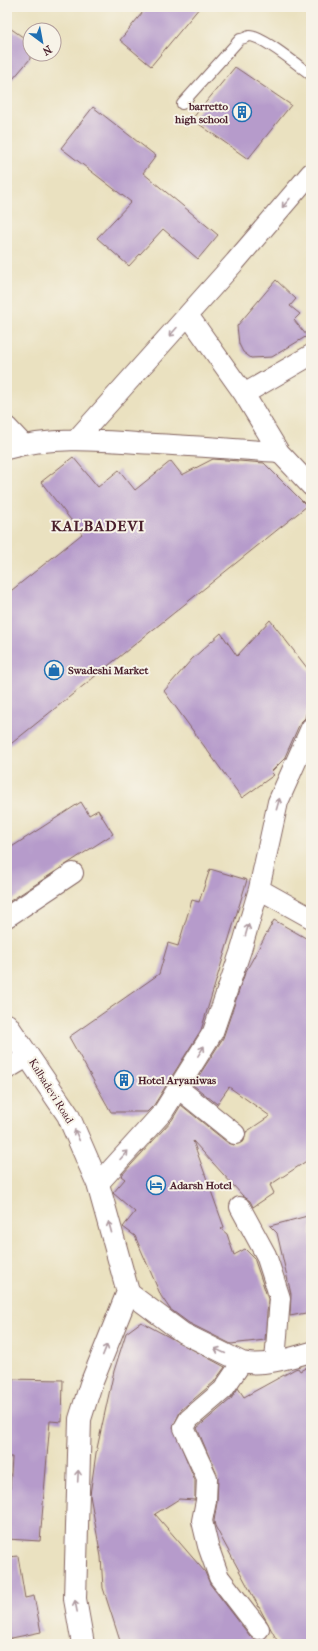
<svg xmlns="http://www.w3.org/2000/svg" width="318" height="1651" viewBox="0 0 318 1651" font-family="'IM FELL French Canon',serif">
  <style>
    .building { fill: #b69bcb }
    .lines { fill: none; stroke-linecap: round; stroke-linejoin: round }
    .lane-casing { stroke: #82635f; stroke-width: 12 }
    .street-casing { stroke: #82635f; stroke-width: 22 }
    .secondary-casing { stroke: #82635f; stroke-width: 24 }
    .lane { stroke: #fff; stroke-width: 10 }
    .street { stroke: #fff; stroke-width: 20 }
    .secondary { stroke: #fff; stroke-width: 22 }
    .oneway { stroke: #ae9aa0 }
    .labels { text-anchor: middle; dominant-baseline: central; stroke-width: 4; stroke-linejoin: round; paint-order: stroke }
    .poi-label { font-size: 11px; font-weight: bold; fill: #4a1f2b; stroke: #f7f3e8; text-anchor: start }
    .street-label { font-size: 11px; fill: #4a1f2b; stroke: #f7f3e8 }
    .district-label { font-size: 15px; font-weight: bold; letter-spacing: 1px; fill: #4a1f2b; stroke: #f7f3e8 }
  </style>
  <rect width="100%" height="100%" fill="#f7f3e8"/>
  <filter id="ink" filterUnits="userSpaceOnUse"><feTurbulence type="fractalNoise" baseFrequency=".025" numOctaves="2"/><feDisplacementMap in="SourceGraphic" scale="8" xChannelSelector="R" yChannelSelector="G"/><feConvolveMatrix kernelMatrix="1 2 1 2 8 2 1 2 1" color-interpolation-filters="sRGB"/></filter>
  <filter id="wash" filterUnits="userSpaceOnUse"><feTurbulence type="fractalNoise" baseFrequency=".012" numOctaves="4" result="noise"/><feDisplacementMap in="SourceGraphic" scale="16" xChannelSelector="R" yChannelSelector="G"/><feGaussianBlur stdDeviation="0.9" result="paint"/><feColorMatrix in="noise" values="0 0 0 0 0 0 0 0 0 0 0 0 0 0 0 0 0 1.4 0 .05"/><feComposite in="paint" operator="in"/></filter>
  <g filter="url(#wash)">
    <rect width="100%" height="100%" fill="#eae1c0"/>
    <g id="blocks">
      <path class="building" d="M147 7H200L151 66 120 40Z
        M7 26 30 42V59L7 86Z
        M235 67 291 105 248 159 192 119Z
        M93 107 156 156 143 173 218 235 198 259 163 229 129 266 97 238 131 202 61 148Z
        M276 280 296 299 290 306 300 314 294 320 307 336 272 357 251 358 243 352 239 344 237 326Z
        M73 457 98 487 119 470 135 490 171 461 182 475 213 459 264 463 307 506 7 747V594L82 534 41 482Z
        M270 620 311 673V696L305 718 300 723 284 759 271 772 274 775 242 798 164 691 192 659 221 633 237 656Z
        M81 802 89 815 98 810 113 834 7 903V850Z
        M210 869 247 880 201 1030 154 1105 147 1112H111L69 1037 159 974 168 943 178 946 192 900 199 902Z
        M274 920 311 941V1158L270 1185 274 1193 253 1207 250 1201 243 1196 193 1141 224 1227 221 1229 227 1234 234 1255 245 1249 254 1258 268 1299 265 1340 231 1344 189 1323 170 1309 161 1296 135 1236 123 1227 135 1212 113 1193 125 1179 121 1176 172 1120 181 1105 228 1143 234 1145 244 1141 246 1132 270 1116 229 1087 217 1104 193 1085 223 1038 245 973Z
        M311 1215V1312L290 1316 291 1294 277 1233 270 1226Z
        M141 1322 225 1367 214 1382 181 1410 173 1427 195 1480V1500L179 1499 155 1514 205 1572 210 1584 250 1636 255 1640 264 1639 268 1644H121L103 1588 101 1557 90 1495 96 1453 114 1371 126 1333Z
        M311 1365V1644H279L215 1526 214 1521 217 1502 218 1478 197 1428 231 1399 238 1388 244 1397 295 1369 298 1368 300 1371Z
        M7 1379 63 1380 62 1422 50 1421 40 1541 7 1539 12 1457H7Z
        M18 1556 25 1598 34 1596 41 1632 7 1639V1557Z"/>
    </g>
  </g>
  <g filter="url(#ink)">
    <use href="#blocks" fill-opacity="0" stroke="#82635f" stroke-width="1"/>
    <g class="lines">
      <g class="lane-casing">
        <path id="lane" d="M182 104 240 39C243 39 247 37 249 36 263 36 299 66 311 75"/>
      </g>
      <g class="street-casing">
        <path id="street" d="M188 315 244 394 279 452 311 486
          M244 394 311 355
          M7 427 23 444
          M76 440 235 262 311 173
          M7 449C49 437 93 440 137 443 184 445 232 449 279 452
          M259 889 311 918
          M7 917 73 873
          M7 1069 29 1056
          M178 1088 235 1134
          M98 1184 163 1112 213 1032 241 950 259 889 278 802 311 728
          M240 1207 266 1255 280 1298 275 1361
          M128 1292 183 1333 242 1362C263 1367 290 1358 311 1352
          M242 1362 223 1390 189 1419 184 1428 207 1478 206 1501 202 1521 208 1546 219 1577 259 1629"/>
      </g>
      <g class="secondary-casing">
        <path id="secondary" d="M7 1025 68 1115 98 1184 128 1292 91 1384 80 1419 75 1599 83 1644"/>
      </g>
      <use href="#lane" class="lane"/>
      <use href="#street" class="street"/>
      <use href="#secondary" class="secondary"/>
    </g>
    <defs><path id="oneway-shaft" d="M-6 0H5M1.5-3L5.5 0L1.5 3" fill="none" stroke-width="1.6" stroke-linecap="round" stroke-linejoin="round"/></defs>
    <g class="oneway">
      <use href="#oneway-shaft" transform="translate(286 203) rotate(130)"/>
      <use href="#oneway-shaft" transform="translate(173 332) rotate(132)"/>
      <use href="#oneway-shaft" transform="translate(278 804) rotate(-74)"/>
      <use href="#oneway-shaft" transform="translate(247 930) rotate(-74)"/>
      <use href="#oneway-shaft" transform="translate(201 1051) rotate(-58)"/>
      <use href="#oneway-shaft" transform="translate(77 1135) rotate(-113)"/>
      <use href="#oneway-shaft" transform="translate(124 1155) rotate(-48)"/>
      <use href="#oneway-shaft" transform="translate(110 1227) rotate(-105)"/>
      <use href="#oneway-shaft" transform="translate(105 1350) rotate(-68)"/>
      <use href="#oneway-shaft" transform="translate(220 1351) rotate(-155)"/>
      <use href="#oneway-shaft" transform="translate(78 1476) rotate(-87)"/>
      <use href="#oneway-shaft" transform="translate(76 1606) rotate(-101)"/>
    </g>
  </g>
  <defs>
    <g id="building-ring" transform="scale(1)"><circle r="9.5" fill="#f7f3e8" stroke="#1f6fb2" stroke-width="1.5"/><path d="M-4-6H4V6H1V3H-1V6H-4ZM-2.5-4.3h1.7v1.8h-1.7ZM.8-4.3h1.7v1.8H.8ZM-2.5-1h1.7V.8h-1.7ZM.8-1h1.7V.8H.8Z" fill="#1f6fb2"/></g>
    <g id="shop-ring" transform="scale(1)"><circle r="9.5" fill="#f7f3e8" stroke="#1f6fb2" stroke-width="1.5"/><path d="M-5-2.5h2.3a2.7 3.5 0 0 1 5.4 0H5L5.5 6h-11ZM-1.5-2.5h3a1.5 2.3 0 0 0-3 0Z" fill="#1f6fb2"/></g>
    <g id="hotel-ring" transform="scale(1)"><circle r="9.5" fill="#f7f3e8" stroke="#1f6fb2" stroke-width="1.5"/><path d="M-6-4.5h1.5V1H6V5H4.5V3h-9V5H-6ZM-4 0a1.8 1.8 0 1 1 3.6 0ZM.5 0V-2.5h3Q6-2.5 6 0Z" fill="#1f6fb2"/></g>
  </defs>
  <g fill-rule="evenodd">
    <use href="#building-ring" x="242" y="112"/>
    <use href="#shop-ring" x="54" y="670"/>
    <use href="#building-ring" x="124" y="1080"/>
    <use href="#hotel-ring" x="156" y="1185"/>
  </g>
  <g class="labels">
    <g class="poi-label">
      <text x="228" y="106" text-anchor="end">barretto<tspan x="228" dy="13">high school</tspan></text>
      <text x="68" y="670">Swadeshi Market</text>
      <text x="138" y="1080">Hotel Aryaniwas</text>
      <text x="170" y="1185">Adarsh Hotel</text>
    </g>
    <g class="street-label">
      <text transform="translate(51 1091) rotate(58)">Kalbadevi Road</text>
    </g>
    <g class="district-label">
      <text x="98" y="526">KALBADEVI</text>
    </g>
  </g>
  <rect width="318" height="1651" fill="none" stroke="#f7f3e8" stroke-width="24"/>
  <g transform="translate(42 42) rotate(148)"><circle r="19" fill="#f7f3e8" stroke="#b29e9c"/>
  <path d="M0-3L7 15L0 10L-7 15Z" fill="#1f6fb2"/>
  <text y="-6" font-size="11" font-weight="bold" text-anchor="middle" fill="#4a1f2b">N</text>
  </g>
</svg>
